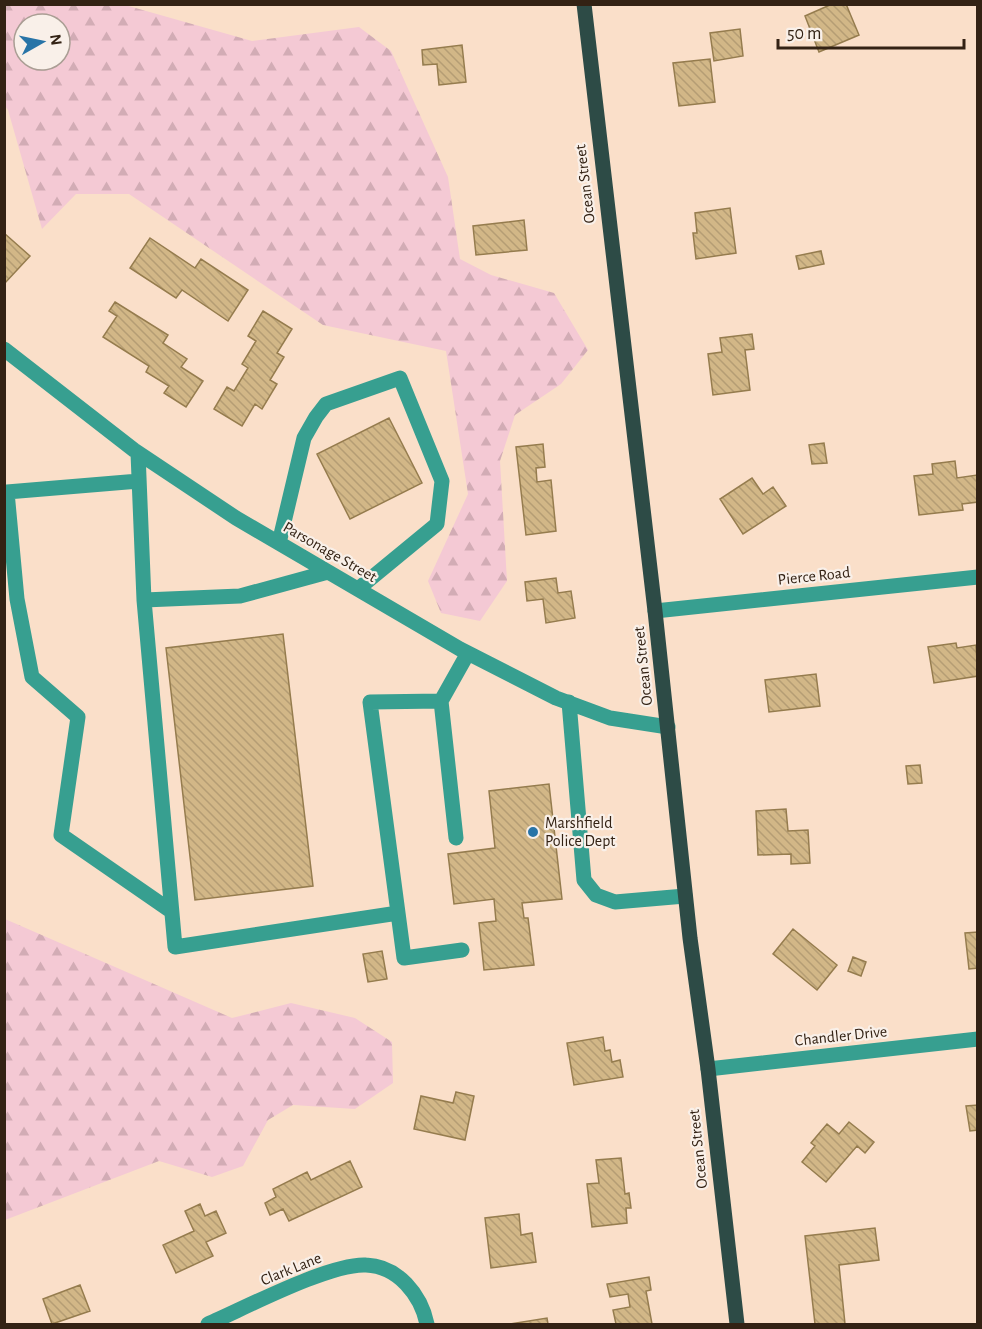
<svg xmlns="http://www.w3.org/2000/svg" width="982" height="1329" viewBox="0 0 982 1329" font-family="'Alegreya Sans',sans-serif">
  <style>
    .forest { fill: url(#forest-firs); fill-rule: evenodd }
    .building { fill: url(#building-back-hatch); stroke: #957c4e; stroke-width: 1.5 }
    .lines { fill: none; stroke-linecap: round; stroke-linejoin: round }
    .minor { stroke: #379f90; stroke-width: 15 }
    .major { stroke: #2d4b46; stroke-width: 15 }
    .poi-dot { fill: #2874a7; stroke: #f9f0e9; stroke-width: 2 }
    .labels { text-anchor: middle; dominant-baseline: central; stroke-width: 4.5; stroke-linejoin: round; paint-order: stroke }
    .street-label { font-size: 16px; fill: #332214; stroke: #f9f0e9 }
    .poi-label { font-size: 16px; fill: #332214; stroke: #f9f0e9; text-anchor: start }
  </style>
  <defs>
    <pattern id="forest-firs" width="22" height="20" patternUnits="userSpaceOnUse" patternTransform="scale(1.5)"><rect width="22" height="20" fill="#f4c9d4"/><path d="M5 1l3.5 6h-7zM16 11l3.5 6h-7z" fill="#d2acb5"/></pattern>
    <pattern id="building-back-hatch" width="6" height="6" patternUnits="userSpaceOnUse" patternTransform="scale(1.5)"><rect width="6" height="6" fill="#d2b787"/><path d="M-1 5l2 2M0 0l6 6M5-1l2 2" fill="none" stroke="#b59d74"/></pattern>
  </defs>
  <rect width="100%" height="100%" fill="#fadfc9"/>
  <path class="forest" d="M5 4 125 5 252 41 359 27 391 51 448 177 460 259 491 275 554 293 588 350 561 384 515 415 500 461 507 581 480 621 441 613 428 581 468 494 446 351 323 325 129 194H76L42 229 8 110 5 106ZM24 24H60V60H24Z
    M5 919 232 1018 291 1003 355 1018 392 1042 393 1083 355 1109 293 1105 268 1120 243 1166 212 1177 159 1161 5 1220Z"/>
  <path class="building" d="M832 4H846L859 35 819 52 805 16Z
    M740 29 743 56 714 61 710 33Z
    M462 45 466 82 439 85 437 64 423 65 422 50Z
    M710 59 715 102 679 106 673 63Z
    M730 208 736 253 696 259 693 233H697L695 213Z
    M524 220 527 250 476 255 473 226Z
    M4 233 30 256 5 283 4 282Z
    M150 238 195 268 201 259 248 290 228 321 182 290 176 298 130 268Z
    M821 251 824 264 799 269 796 256Z
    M115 302 168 335 163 343 187 359 181 367 203 381 186 407 164 393 169 386 146 372 149 366 103 337 117 316 109 311Z
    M263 311 292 329 277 353 284 357 270 380 277 384 262 409 255 404 242 426 214 409 227 387 234 391 248 368 242 364 256 341 248 336Z
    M752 334 754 349 745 350 750 390 713 395 708 354 722 352 720 338Z
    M389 418 422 483 350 519 317 454Z
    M824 443 827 463 812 464 809 445Z
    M543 444 545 467 536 468 537 482 551 480 556 531 526 535 516 447Z
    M955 461 957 478 977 475 978 502 962 504 963 510 919 515 914 476 933 474 932 464Z
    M752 478 763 494 773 487 786 506 743 534 720 499Z
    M556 578 558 593 571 591 575 618 546 623 543 599 527 601 525 582Z
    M283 634 313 886 195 900 166 648Z
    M956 643 957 648 976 645 978 676 934 683 928 647Z
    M816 674 820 706 769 712 765 680Z
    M920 765 922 783 908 784 906 766Z
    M549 784 562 899 522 903 524 918H528L534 965 484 970 479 923 496 921 494 899 454 904 448 854 495 848 489 791Z
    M786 809 788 831 808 830 810 863 791 864V854L758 855 756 811Z
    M793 929 837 965 817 990 773 954Z
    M978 932V968L969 969 965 933Z
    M382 951 387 979 368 982 363 954Z
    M853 957 866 962 861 976 848 971Z
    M603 1037 605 1051 610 1050 612 1062 620 1060 623 1077 574 1085 567 1043Z
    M456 1092 474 1096 465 1140 414 1129 421 1096 453 1103Z
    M978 1105V1130L970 1131 966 1106Z
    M849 1122 874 1142 865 1153 857 1146 826 1182 802 1162 815 1146 811 1143 827 1124 839 1134Z
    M621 1158 625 1194 629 1193 631 1208H626L627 1223 592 1227 587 1184 599 1183 596 1160Z
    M350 1161 362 1187 289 1221 283 1209 270 1215 265 1203 276 1197 273 1189 307 1172 311 1180Z
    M200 1204 205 1216 216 1211 226 1233 206 1242 213 1256 176 1273 163 1245 194 1231 185 1211Z
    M519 1214 521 1235 532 1233 536 1262 491 1268 485 1218Z
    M875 1228 879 1260 839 1265 845 1324H815L805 1236Z
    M649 1277 651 1290 646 1291 652 1324H616L613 1310 630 1307 628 1294 610 1297 607 1284Z
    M80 1285 90 1311 52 1324 43 1299Z
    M547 1318 548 1324H510Z"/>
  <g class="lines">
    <path class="minor" d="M4 349 134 450 236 518 460 649 556 698 610 718 668 727
      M138 453 144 600
      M139 481 7 492 17 599 32 677 78 717 61 835 171 911
      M279 543 304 438 316 417 326 404 400 378 442 481 437 524 358 589
      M328 572 240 596 144 600 175 947 398 913
      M655 611 978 577
      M441 701 370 702 404 958 462 950
      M569 702 584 880 596 895 615 902 685 896
      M456 838 441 701 468 653
      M708 1069 978 1039
      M208 1324C245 1308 330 1263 366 1265 398 1266 421 1295 427 1324"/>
    <path class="major" d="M584 4 655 611 690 938 708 1069 737 1324"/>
  </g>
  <circle class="poi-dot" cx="533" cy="832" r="6"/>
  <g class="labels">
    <g class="street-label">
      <text transform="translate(585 184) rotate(-97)">Ocean Street</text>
      <text transform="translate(330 552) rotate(30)">Parsonage Street</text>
      <text transform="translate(814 576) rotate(-6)">Pierce Road</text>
      <text transform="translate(643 666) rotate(-96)">Ocean Street</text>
      <text transform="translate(841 1036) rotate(-6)">Chandler Drive</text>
      <text transform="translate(698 1149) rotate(-96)">Ocean Street</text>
      <text transform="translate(291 1269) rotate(-22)">Clark Lane</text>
    </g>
    <g class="poi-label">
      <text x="545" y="823">Marshfield<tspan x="545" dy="18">Police Dept</tspan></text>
    </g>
  </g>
  <rect width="982" height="1329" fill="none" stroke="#332214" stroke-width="12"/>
  <g transform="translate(42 42) rotate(81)"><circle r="28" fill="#f9f0e9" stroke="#aa9e94" stroke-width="1.5"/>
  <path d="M0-4.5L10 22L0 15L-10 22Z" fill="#2874a7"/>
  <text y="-9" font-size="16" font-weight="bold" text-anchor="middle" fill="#332214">N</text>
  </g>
  <path d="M778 39v9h186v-9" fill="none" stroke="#332214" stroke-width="3"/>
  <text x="787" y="39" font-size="18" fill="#332214" stroke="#f9f0e9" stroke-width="4.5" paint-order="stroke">50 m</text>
</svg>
